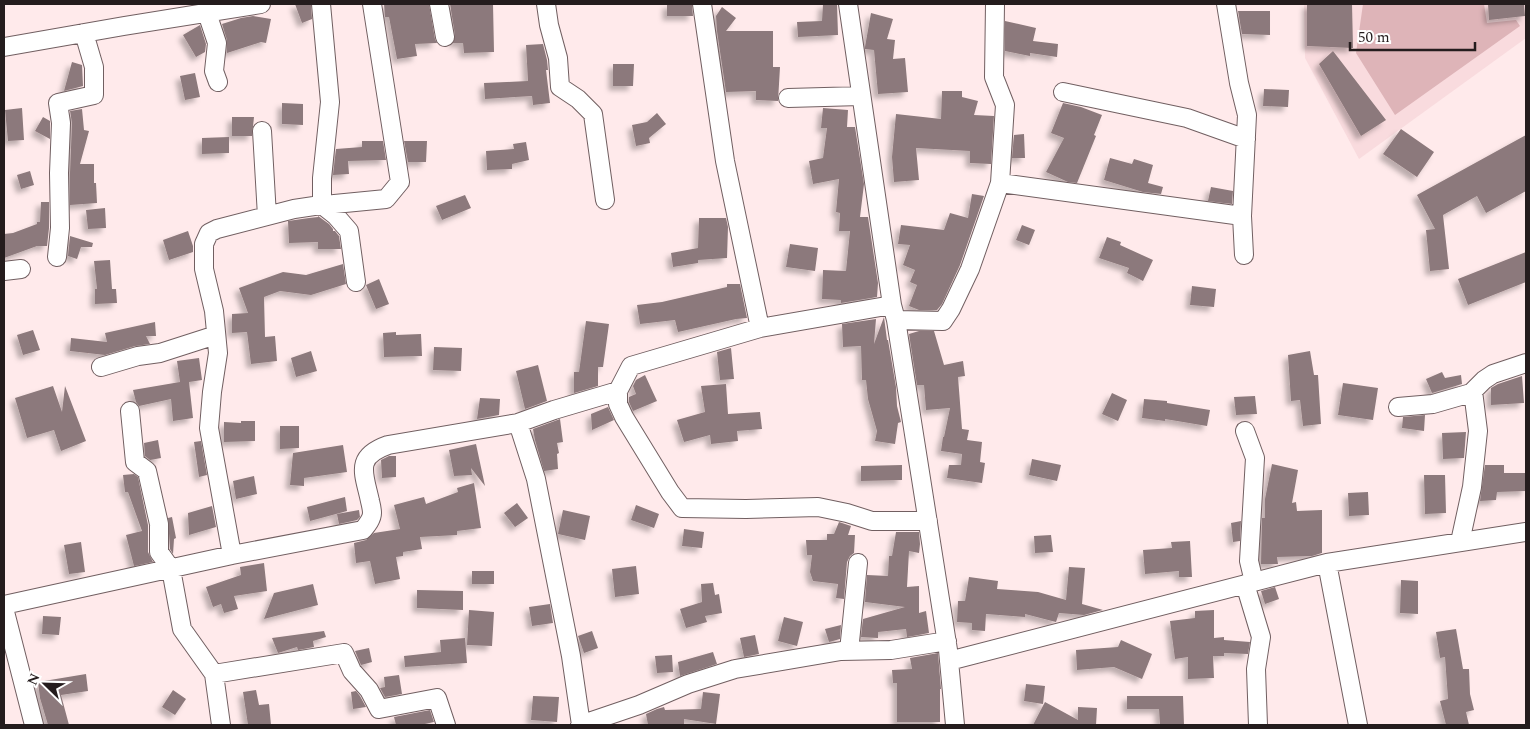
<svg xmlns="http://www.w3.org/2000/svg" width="1530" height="729" viewBox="0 0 1530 729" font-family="Spectral,serif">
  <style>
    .built { fill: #f9dbde }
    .green { fill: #deb4b8 }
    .building { fill: #8c797b; filter: url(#shadow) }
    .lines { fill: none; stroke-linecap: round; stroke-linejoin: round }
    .minor-casing { stroke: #715f61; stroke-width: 20 }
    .minor { stroke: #fff; stroke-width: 18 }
  </style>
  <defs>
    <filter id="shadow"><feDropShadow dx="-4.5" dy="4.5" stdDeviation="2.5" flood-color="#0004"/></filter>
  </defs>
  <rect width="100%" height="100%" fill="#ffeaeb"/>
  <path class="built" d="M1304 4H1526V38L1359 159 1305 58Z"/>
  <path class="green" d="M1363 4H1484L1487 23 1516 20 1520 26 1395 115 1356 53Z"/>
  <path class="building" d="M295 4H311L312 19 302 23Z
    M384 4H429L435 39 437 43 415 44 417 56 397 59 389 17H385Z
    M450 4H493L494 52 464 53 463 43H453L455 35Z
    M667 4H692L693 16H667Z
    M823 4H837L838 35 798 37 797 22 822 21Z
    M1307 4H1352L1353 48 1307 46Z
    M1488 4H1524L1525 16 1489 20Z
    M722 7 736 18 726 31H773V67H780L778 101 756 100V91L726 92 717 31 716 16Z
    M1238 11H1270V35L1242 34Z
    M871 13 893 19 887 39 895 40 893 59 905 58 908 92 878 94 874 50 865 49V47Z
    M253 16 271 19 266 43 261 42 227 53V40L222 24 241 18Z
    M1005 21 1036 28 1033 41 1058 44 1057 57 1030 53V56L1005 51Z
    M200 25 206 44 205 52 196 57 183 35Z
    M543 44 547 60 548 70H546L550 103 533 105 532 96 485 99 484 83 528 81 526 45Z
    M1333 51 1386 120 1361 136 1319 64Z
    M72 62 82 65 83 86 64 91Z
    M613 64H634L633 86H613Z
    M195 73 200 97 185 100 180 76Z
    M1264 89 1289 90 1288 107 1263 106Z
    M942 91H962V97L978 101 974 115 994 116 991 164 970 163V151L916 148 919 180 894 182 892 157 896 114 941 119Z
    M282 103 303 104V125L282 124Z
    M1063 103 1081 107 1102 115 1094 135 1096 136 1077 183 1068 182 1046 172 1064 138 1051 133Z
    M22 108 24 140 8 141 5 110Z
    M823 108 848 110 847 127H855L864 184 860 217H868L878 283 877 297 841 303V300L822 299 823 270 846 271 850 231H839L840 213 836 212 839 179 813 184 809 161 823 158 827 128H821Z
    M82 109 84 130 89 131 80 164H94V183H96L97 203 70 205V173L72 123 70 111Z
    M657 113 666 124 649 138 650 143 636 146 632 125 647 122Z
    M43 117 50 121V139L35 131Z
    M232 117H254L252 136H232Z
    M1401 129 1434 152 1417 177 1383 154Z
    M1024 134 1025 158H1012L1014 135Z
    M1526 135V191L1486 213 1477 196 1443 215 1449 269 1430 271 1426 230 1435 229 1417 195Z
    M229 137V153L202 154V138Z
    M362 141H383L386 160 348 161 349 174 333 175 336 149 362 147Z
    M404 141H427L426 162H408Z
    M526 142 529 160 512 164V169L487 170 486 151 514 149 513 144Z
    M1110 158 1132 164 1134 159 1153 165 1148 183 1163 187 1161 194 1143 192 1104 180Z
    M30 171 34 185 21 189 17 175Z
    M1211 187 1233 191 1232 204 1208 201Z
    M972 194 984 196 960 265 942 304 937 310H919L909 306 917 285 910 282 915 270 903 265 910 245 898 244 901 225 944 230 950 213 968 218Z
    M465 195 471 208 442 220 436 206Z
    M41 202H49V228L47 246H37L4 258V234L13 233 37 224V222H40Z
    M105 208 106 228 88 229 86 210Z
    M318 216 329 224 333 229V231H335L339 236 341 249H318V242L289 243 288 221 309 218 318 217Z
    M699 218H726L728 227 727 258 698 260V263L673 267 671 253 698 248Z
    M1022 225 1035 230 1029 245 1016 240Z
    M188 231 193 246V252L169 260 163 240Z
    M70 236 93 243 92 247H81L77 259 68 256Z
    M1107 237 1121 242 1120 245 1153 260 1143 281 1127 273 1129 268 1099 258Z
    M790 244 818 248 815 271 786 267Z
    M1526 252V282L1468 305 1458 279Z
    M110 260 112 289H116L117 303 95 304V289H97L94 261Z
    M343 264 346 284 311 295 280 291 264 297 265 337 275 336 277 361 251 364 247 332 232 333V314L248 313 239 288 283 272 306 275Z
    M379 279 389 304 376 309 366 285Z
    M727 284H740L747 318 736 319 678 332 675 320 640 324 637 305 662 302 727 287Z
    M1192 286 1216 289 1214 307 1190 305Z
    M884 317 887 340H888L896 387 897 406 901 422 898 423 895 444 875 441 877 431 868 399 866 380H862L861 346 843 347 842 324 876 319 874 344Z
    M586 321 609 324 603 367H598V386L574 393V372H579Z
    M155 322 156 336H146L150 344 135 346 105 355 70 351 71 338 107 342 105 333Z
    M33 330 40 350 23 355 17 335Z
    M919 331H934L944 365 963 361 965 376 958 377 962 429 969 430 967 440 982 442 980 462 985 463 982 483 947 478 949 465H961L962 454 941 451 943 437H944L950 408 926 410 924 385H917L909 334Z
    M396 332V335L421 334 422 356 384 357 383 333Z
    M434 347 462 348 461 371 433 370Z
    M731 348 734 379 720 380 717 352Z
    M311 351 317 371 296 377 291 358Z
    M1310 351 1314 375H1318L1321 424 1303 426 1300 400 1291 401 1288 355Z
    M199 358 202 380 189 382 193 418 173 421 171 399 139 406 136 402 133 390 180 382 177 361Z
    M538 365 547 401 525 409 516 371Z
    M1442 372 1445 378 1461 375 1462 384 1432 393 1426 379Z
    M645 375 657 401 633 411 629 402V397L636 394 633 386 636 380Z
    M1522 376 1524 403 1491 405V388L1498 384Z
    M1343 383 1378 388 1373 420 1338 415Z
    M726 384 728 414 760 412 762 429 737 431 738 441 711 444 710 435 684 442 677 420 705 412 701 386Z
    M53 386 62 412 65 386 86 441 61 451 54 430 27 438 15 398Z
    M1112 393 1127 400 1118 421 1102 414Z
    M1255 396 1257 414 1236 415 1234 397Z
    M480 398 500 399 499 415 477 419Z
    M1144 399 1167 401V403L1210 410 1207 426 1165 419V421L1142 418Z
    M608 407 614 420 592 430 591 414Z
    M1425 415 1424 431 1402 428 1403 417Z
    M560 419 563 442 557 443 559 453 557 454 558 469 544 471 535 440 533 429Z
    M241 421H255V441L224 442V422L241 423Z
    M280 426H299V448L280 449Z
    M1466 432 1464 458 1443 459 1442 433Z
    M158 440 161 458 150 460 145 456 144 443Z
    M201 441 207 475 199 477 194 442Z
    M476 444 485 486 471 468 472 475 454 476 449 450Z
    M343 445 347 472 304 478V486L290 485 293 453Z
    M389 456H396V477L382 478 381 460Z
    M1032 459 1061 465 1057 481 1029 475Z
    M1272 464 1298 470 1292 503 1296 502 1297 511 1322 510V553L1312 556 1277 557 1278 564H1261L1262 518H1265V499Z
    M902 465V480L861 481V466Z
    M1485 465H1504V473H1526V491L1497 492 1496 500 1480 501Z
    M134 474 138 477 148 525V552L153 562 134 566 126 535 142 531 128 492H125L123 475Z
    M1424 475H1445L1446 513 1425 514Z
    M254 476 257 494 236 499 233 481Z
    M474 483 481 528 457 531V535L420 537 422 549 403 552V556L396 557 400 579 375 584 370 561 356 563 354 543 366 540 374 533 400 529 394 505 424 497 426 504 458 492 457 488Z
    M1368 492 1369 515 1349 516 1348 493Z
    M345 497 347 511 310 521 307 507Z
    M517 503 528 518 515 527 504 513Z
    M636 505 659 514 654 528 631 520Z
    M212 506 216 527 189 535 188 513Z
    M359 510 360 517 357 520 339 524 337 514Z
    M563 510 590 516 585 540 558 534Z
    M172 517 176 538 174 539 173 554 170 549 168 518Z
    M1241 521 1240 541 1233 542 1231 523Z
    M839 522 851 526 848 535H855L854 553 850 556 847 562 844 599 836 598 838 584 813 581 810 572 812 555H807L806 540H827V534H834Z
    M684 529 704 532 702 548 682 546Z
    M896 532H919L920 544 919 553 909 551 907 587 919 586V613L926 611 929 633 907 637 906 629 878 632V638L861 637 863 619 905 607 865 602 867 575 888 576 889 556H892Z
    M1051 535 1053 552 1035 553 1034 536Z
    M1190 541 1192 577H1179V571L1145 574 1143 550 1172 548 1171 542Z
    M81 542 85 572 69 574 64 545Z
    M264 563 267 591 234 596 238 609 224 613 221 604 213 607 206 587 241 575 240 567Z
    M636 566 639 594 615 597 612 569Z
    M1069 567 1085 568 1082 604 1103 610 1084 615 1059 613 1056 622 1025 614V617L986 614 985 631 972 630V623L957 622 958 601H965L969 577 998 581 997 589 1038 592 1066 600Z
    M472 571H494V584H472Z
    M1401 580 1418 581V614L1400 613Z
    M713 583 715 595 719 594 722 613 705 616 707 622 686 628 680 609 702 602 701 584Z
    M313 584 318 605 264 619 274 593Z
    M1275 587 1279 599 1265 604 1261 591Z
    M417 590 463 591V610L417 608Z
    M550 604 553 623 532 626 529 607Z
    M469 610 494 612 492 646 467 645Z
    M1214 610V638L1224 637V640L1250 642 1248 654 1224 653V656H1213L1214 678 1188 679V657L1175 659 1170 621 1195 618V611Z
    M43 616 61 617 59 635 42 634Z
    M784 617 803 622 797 646 778 641Z
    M841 625 840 639 829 642 825 629Z
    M1456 629 1463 669H1469L1470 694 1474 710 1466 712 1469 725H1446L1440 701 1448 699 1445 657 1440 658 1436 632Z
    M324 631 326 637 313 641 314 647 298 650 297 647 278 653 272 638Z
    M592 631 598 648 584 653 578 636Z
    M755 635 759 654 744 657 740 638Z
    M465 638 467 663 405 667 404 656 441 652 440 640Z
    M1121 640 1152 654 1142 679 1114 667 1077 670 1076 650 1118 647Z
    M369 648 372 662 361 665 355 651Z
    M713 652 717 664 680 676 678 662Z
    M938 653 941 689H940V722H897V683H893L892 670 912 669 910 658Z
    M672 655 673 672 657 673 655 656Z
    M86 674 88 691 61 695 69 725H48L40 698 38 682Z
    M399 675 402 694 385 697 380 688 385 687 384 677Z
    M1026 684 1045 686 1043 704 1024 701Z
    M173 690 186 699 175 715 162 707Z
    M256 690 259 705 269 704 271 725H248L243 692Z
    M356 691 360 696 366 707 353 709 351 692Z
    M703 692 720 694 716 724 684 719V725H648L646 714 657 709 664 707 665 710 701 709Z
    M533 696 559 697 557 722 531 720Z
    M1127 696H1183L1184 725H1160L1159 709H1127Z
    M1045 702 1078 720V707L1097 708 1096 725H1033Z
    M430 710 434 722 420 725H396L394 717Z"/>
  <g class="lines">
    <g class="minor-casing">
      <path id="minor" d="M321 4 330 102 322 178V205L336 216 349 231 356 282
        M439 4 445 37
        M546 4 549 25 558 58 560 87 578 99 593 114 605 200
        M702 4 725 161 760 328
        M848 4 892 305 896 320 948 650 955 725
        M1226 4 1239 83 1247 115 1242 216 1244 255
        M207 13 217 43 214 71 218 82
        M4 47 124 26 261 4
        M1063 92 1187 118 1246 139
        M788 98 861 96
        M262 131 267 216
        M1000 183 1242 216
        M57 257 60 228 59 173 61 123 58 103 94 95V67L84 33
        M4 271 21 269
        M896 320 943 321 951 309 970 269 1000 183 1005 105 994 77 995 4
        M101 367 138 356 160 353 216 335
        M618 391V404L624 417 670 492 682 508 746 509 818 507 847 513 872 521H928
        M1398 407 1433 404 1471 393 1484 380 1493 374 1526 363
        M130 411 135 462 147 471 159 524V552L171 569 182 629 214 674 221 725
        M518 423 536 479 571 656 581 725
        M1245 431 1255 458 1249 561 1254 582
        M1460 542 1472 487 1478 431 1473 391
        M232 555 209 428 212 392 218 353 214 311 204 269V244L209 233 217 229 294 209 314 206 386 199 400 182 372 4
        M1327 563 1358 725
        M1245 584 1261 637 1256 669 1258 725
        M4 605 232 555 363 530C367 525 372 519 372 513 372 509 371 505 370 501 364 473 354 457 388 445L518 423 554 410 618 391 631 366 760 328 892 305
        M4 608 34 725
        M849 651 858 563
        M949 661 1327 563 1526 532
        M214 674 344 653 352 671 369 690 379 709 437 698 446 725
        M580 725 639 705 688 684 735 669 841 651 891 650 947 641"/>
    </g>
    <use href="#minor" class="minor"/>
  </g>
  <rect width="1530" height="729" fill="none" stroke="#241c1d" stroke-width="10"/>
  <g transform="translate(45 684) rotate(293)" stroke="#ffffff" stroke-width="4" paint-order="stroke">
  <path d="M0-4L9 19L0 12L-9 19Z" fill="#241c1d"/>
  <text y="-8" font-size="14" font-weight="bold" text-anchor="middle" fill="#241c1d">N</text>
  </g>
  <path d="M1350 42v8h125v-8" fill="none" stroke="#241c1d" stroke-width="2.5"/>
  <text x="1358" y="42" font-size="15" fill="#241c1d" stroke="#ffffff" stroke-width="4" paint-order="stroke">50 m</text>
</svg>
